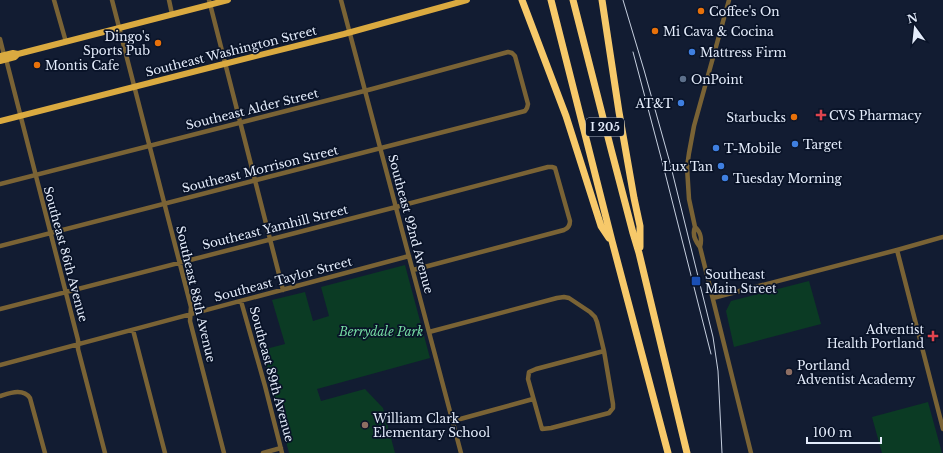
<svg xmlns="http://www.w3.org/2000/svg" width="943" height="453" viewBox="0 0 943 453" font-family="'Libre Baskerville',serif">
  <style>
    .green { fill: #0b3b24 }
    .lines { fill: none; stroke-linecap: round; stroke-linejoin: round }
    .minor { stroke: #7a6335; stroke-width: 4.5 }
    .major { stroke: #daaa40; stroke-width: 6 }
    .highway { stroke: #f7c96a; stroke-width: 7 }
    .tram { stroke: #c6cfdf; stroke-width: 1 }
    .food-dot { fill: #e8710a; stroke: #091328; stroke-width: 1.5 }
    .shop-dot { fill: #3f7fe0; stroke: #091328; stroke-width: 1.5 }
    .service-dot { fill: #5c6f8a; stroke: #091328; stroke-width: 1.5 }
    .health-dot { fill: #e0444e; stroke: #091328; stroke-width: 1.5 }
    .transit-dot { fill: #1a4fb4; stroke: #091328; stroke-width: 1.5 }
    .education-dot { fill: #8d6e63; stroke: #091328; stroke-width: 1.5 }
    .labels { text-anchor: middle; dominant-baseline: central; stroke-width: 3.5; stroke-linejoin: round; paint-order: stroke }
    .shield { fill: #091328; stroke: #a2abbc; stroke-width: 1 }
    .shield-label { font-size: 11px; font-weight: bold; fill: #e4ecfb }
    .poi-label { font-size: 12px; fill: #e4ecfb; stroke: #091328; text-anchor: start }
    .street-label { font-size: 12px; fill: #e4ecfb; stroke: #091328 }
    .park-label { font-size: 12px; font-style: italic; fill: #74dba2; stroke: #091328 }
  </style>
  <rect width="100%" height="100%" fill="#121c32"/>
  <path class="green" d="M405 265 430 358 317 389 321 401 365 389 383 408 395 453H289L262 350 285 344 272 300 305 292 313 321 329 316 321 287Z
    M809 281 821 324 734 347 726 311 731 301Z
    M928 402 942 453H882L872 417Z"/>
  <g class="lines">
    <path class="minor" d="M54 0 66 42
      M112 0 191 307 190 321 224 453
      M169 0 172 14
      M209 0 283 290
      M341 0 461 453
      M729 0 694 126 689 153 687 167 689 199 695 227C692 234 696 242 700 247L751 453
      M0 39 4 55
      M6 59 78 340V349L105 453
      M0 184 372 89 508 52 512 53 515 56 528 104 527 108 525 111 0 246
      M695 227C701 232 702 240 700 247
      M897 250 943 429
      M713 298 897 250 943 237
      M241 301 265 386 282 453
      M0 309 396 207 548 167H552L555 168 570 221C570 225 569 228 564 230L413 270
      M133 330 165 453
      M429 332 557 298 564 297 569 298 590 312 595 317 597 322 604 351 613 404V408L609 413 551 428 542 429 528 379 529 372 536 369 604 351
      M0 365 409 256
      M0 396C10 393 23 388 30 398L45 453
      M453 421 533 399
      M263 453 281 448"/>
    <path class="major" d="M0 56 13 53 18 54
      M0 61 15 57 18 54 228 0
      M0 121 220 65 344 34 467 0"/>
    <path class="highway" d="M522 0 566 116 601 226 609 238
      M551 0 612 241 668 453
      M573 0 611 149 633 233 639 253 687 453
      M602 0 619 112 634 198 640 226V247"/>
    <path class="tram" d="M623 0 644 70 670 163 713 337 718 371 722 453
      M633 52 663 165 711 354"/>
  </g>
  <g class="food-dot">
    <circle cx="701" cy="11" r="4"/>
    <circle cx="655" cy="31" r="4"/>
    <circle cx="158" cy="43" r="4"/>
    <circle cx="37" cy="65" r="4"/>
    <circle cx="794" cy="117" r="4"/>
  </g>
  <g class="shop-dot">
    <circle cx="692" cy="52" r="4"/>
    <circle cx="681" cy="103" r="4"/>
    <circle cx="795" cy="144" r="4"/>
    <circle cx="716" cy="148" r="4"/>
    <circle cx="721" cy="166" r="4"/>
    <circle cx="725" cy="178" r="4"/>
  </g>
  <circle class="service-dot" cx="683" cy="79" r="4"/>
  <g class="health-dot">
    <path d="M819 109h4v4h4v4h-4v4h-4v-4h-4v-4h4z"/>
    <path d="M931 330h4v4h4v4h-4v4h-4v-4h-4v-4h4z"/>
  </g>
  <rect class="transit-dot" x="691" y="276" width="10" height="10" rx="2"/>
  <g class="education-dot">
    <circle cx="789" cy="372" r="4"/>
    <circle cx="365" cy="425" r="4"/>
  </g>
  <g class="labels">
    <rect class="shield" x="586" y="118" width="38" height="18" rx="3"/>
    <g class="shield-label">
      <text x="605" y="127">I 205</text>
    </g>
    <g class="poi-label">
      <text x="709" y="11">Coffee's On</text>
      <text x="663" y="31">Mi Cava &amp; Cocina</text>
      <text x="150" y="36" text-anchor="end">Dingo's<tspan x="150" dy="14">Sports Pub</tspan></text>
      <text x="700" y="52">Mattress Firm</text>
      <text x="45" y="65">Montis Cafe</text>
      <text x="691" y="79">OnPoint</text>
      <text x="673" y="103" text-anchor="end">AT&amp;T</text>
      <text x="829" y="115">CVS Pharmacy</text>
      <text x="786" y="117" text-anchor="end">Starbucks</text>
      <text x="803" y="144">Target</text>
      <text x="724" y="148">T-Mobile</text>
      <text x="713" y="166" text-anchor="end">Lux Tan</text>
      <text x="733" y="178">Tuesday Morning</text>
      <text x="705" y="274">Southeast<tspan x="705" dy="14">Main Street</tspan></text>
      <text x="924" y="329" text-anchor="end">Adventist<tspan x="924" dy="14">Health Portland</tspan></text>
      <text x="797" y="365">Portland<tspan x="797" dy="14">Adventist Academy</tspan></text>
      <text x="373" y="418">William Clark<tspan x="373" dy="14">Elementary School</tspan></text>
    </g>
    <g class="street-label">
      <text transform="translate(231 51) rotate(-14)">Southeast Washington Street</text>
      <text transform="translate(252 109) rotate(-14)">Southeast Alder Street</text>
      <text transform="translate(260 169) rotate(-14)">Southeast Morrison Street</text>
      <text transform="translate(411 224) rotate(75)">Southeast 92nd Avenue</text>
      <text transform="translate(275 227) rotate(-14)">Southeast Yamhill Street</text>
      <text transform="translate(66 254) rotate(75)">Southeast 86th Avenue</text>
      <text transform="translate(283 279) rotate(-15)">Southeast Taylor Street</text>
      <text transform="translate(196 294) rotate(77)">Southeast 88th Avenue</text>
      <text transform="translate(272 374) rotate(75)">Southeast 89th Avenue</text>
    </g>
    <g class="park-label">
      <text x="381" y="331">Berrydale Park</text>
    </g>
  </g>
  <g transform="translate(915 28) rotate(345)" stroke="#091328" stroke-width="3" paint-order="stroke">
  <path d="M0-3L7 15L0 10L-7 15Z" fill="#e4ecfb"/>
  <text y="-6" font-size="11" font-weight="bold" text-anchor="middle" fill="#e4ecfb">N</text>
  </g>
  <path d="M807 437v6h74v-6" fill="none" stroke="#e4ecfb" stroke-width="2"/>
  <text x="813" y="437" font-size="12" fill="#e4ecfb" stroke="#091328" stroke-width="3" paint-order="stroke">100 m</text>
</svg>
